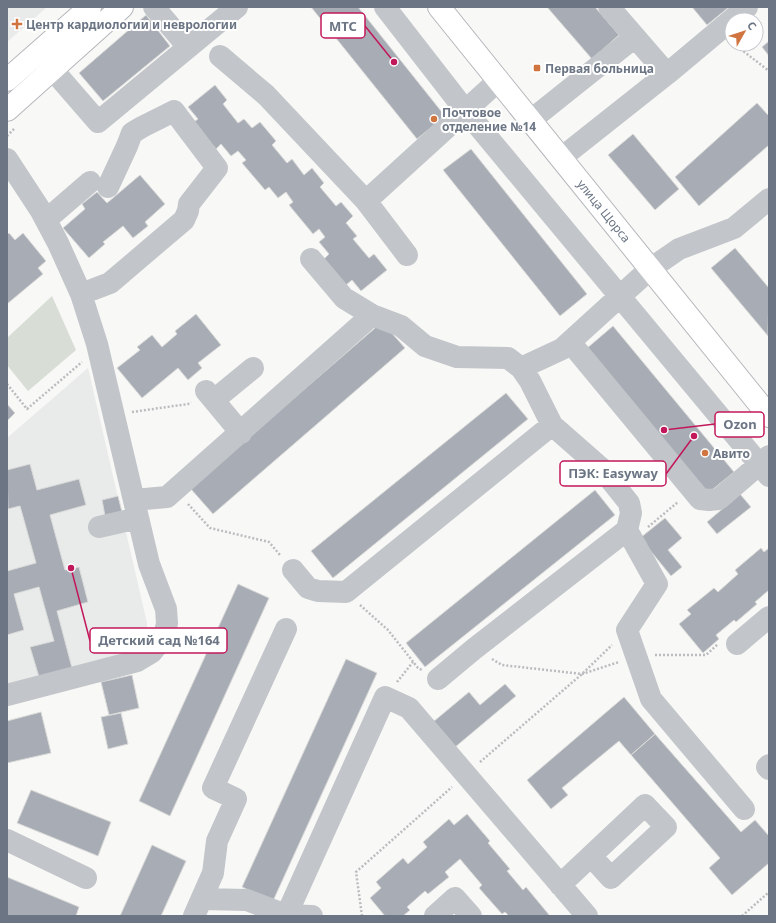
<svg xmlns="http://www.w3.org/2000/svg" width="776" height="923" viewBox="0 0 776 923" font-family="'Noto Sans',sans-serif">
  <style>
    .built { fill: #e9eaea }
    .green { fill: #d8ddd6 }
    .building { fill: #a8adb5; stroke: #dadad9 }
    .lines { fill: none; stroke-linecap: round; stroke-linejoin: round }
    .major-casing { stroke: #b4b7bb; stroke-width: 24 }
    .path { stroke: #babcbf; stroke-width: 2.5; stroke-dasharray: 2 2; stroke-linecap: butt }
    .minor { stroke: #c2c5c9; stroke-width: 22 }
    .major { stroke: #fff; stroke-width: 22 }
    .poi-dot { fill: #d0753f; stroke: #fff; stroke-width: 1.5 }
    .labels { text-anchor: middle; dominant-baseline: central; stroke-width: 4; stroke-linejoin: round; paint-order: stroke }
    .poi-label { font-size: 12px; font-weight: bold; fill: #6b7584; stroke: #fff; text-anchor: start }
    .street-label { font-size: 12px; fill: #6b7584; stroke: #fff }
    .leader { fill: none; stroke: #c2185b; stroke-width: 1.5 }
    .callout-dot { fill: #c2185b; stroke: #fff; stroke-width: 1.5 }
    .callout { fill: #fff; stroke: #c2185b; stroke-width: 1.5 }
    .callout-label { font-size: 13px; text-anchor: middle; font-weight: bold; fill: #6b7584 }
  </style>
  <rect width="100%" height="100%" fill="#f8f8f6"/>
  <path class="built" d="M7 7H47L7 42Z
    M88 368 147 623V632L141 645 135 651 7 685V438Z"/>
  <path class="green" d="M52 296 76 350 28 391 7 365V338Z"/>
  <path class="building" d="M311 7H358L445 116 417 139Z
    M547 7H595L619 35 592 59Z
    M692 7H729L707 25Z
    M146 15 170 46 103 101 79 73Z
    M769 41V56L762 47Z
    M215 85 227 100 223 104 238 123 244 119 252 128 260 122 276 141 272 145 287 163 292 159 304 175 312 168 324 183 320 187 336 206 341 202 353 216 346 223 357 236 353 239 369 258 374 254 387 270 361 291 352 280 346 285 324 259 329 254 319 242 325 237 319 229 313 234 289 205 293 202 286 192 278 198 269 187 265 190 242 163 246 160 238 151 231 156 221 144 216 149 194 122 198 119 188 107Z
    M757 103 769 116V145L699 206 675 177Z
    M633 134 679 189 655 210 608 155Z
    M471 149 587 294 560 316 443 170Z
    M140 175 165 204 145 222 148 226 133 238 123 226 103 242 105 244 89 258 63 228 85 209 82 204 97 192 107 203Z
    M9 233 15 240 23 233 46 261 38 268 43 274 7 304V235Z
    M735 248 769 288 768 336 711 268Z
    M196 314 221 345 198 363 202 368 188 380 178 368 142 398 117 368 140 350 137 347 152 335 162 347 177 334 175 331Z
    M382 322 405 348 213 514 190 488Z
    M613 326 734 472 706 495 586 349Z
    M506 393 528 419 333 578 311 551Z
    M7 404 15 413 7 421Z
    M30 464 37 490 79 479 86 505 50 515 65 570 79 567 88 602 57 611 72 668 39 677 30 647 54 641 39 587 14 594 24 630 7 635V571L36 563 20 506 8 509 7 470Z
    M595 490 615 515 425 667 406 643Z
    M740 494 751 507 717 534 707 522Z
    M118 496 122 512 105 516 102 500Z
    M665 518 682 538 668 550 682 567 671 576 640 538Z
    M761 548 764 552 769 548V590L755 602 757 604 736 622 734 620 716 635 719 639 703 653 679 624 691 614 687 610 714 588 718 592 738 574 735 570Z
    M238 584 269 598 170 816 139 801Z
    M346 659 377 673 273 901 242 887Z
    M132 675 139 708 109 715 101 682Z
    M505 684 516 696 454 748 433 722 469 692 480 705Z
    M624 697 655 734 631 755 619 741 562 788 568 795 551 809 527 780Z
    M41 712 51 753 7 763V721Z
    M121 713 128 744 108 749 101 717Z
    M655 734 741 832 755 820 769 836V863L732 895 709 868 720 858 631 755Z
    M31 790 111 822 98 856 17 823Z
    M467 814 490 841 488 843 510 869 507 871 523 890 526 887 550 916H509L505 912 502 914 479 888 482 885 460 859 445 872 449 877 428 894 425 891 407 907 410 910 403 916H385L370 898 381 888 376 882 403 858 408 864 427 847 423 842 449 819 454 825Z
    M152 845 186 861 161 916H120Z
    M7 877 79 907 76 916H7Z"/>
  <g class="lines">
    <g class="major-casing">
      <path id="major" d="M439 7 769 416
        M7 80 90 7
        M7 110 122 7"/>
    </g>
    <path class="path" d="M734 44 769 71
      M7 136 14 129
      M7 384 27 409 82 362
      M132 412 188 404 191 402
      M188 504 210 528 269 542 280 555
      M648 527 678 502
      M360 605 388 630 418 668 422 670
      M655 655H706L718 644
      M492 659 502 665 582 674 619 662
      M397 682 413 662
      M480 762 582 674 612 645
      M362 916 356 872 452 787
      M742 916 769 892"/>
    <path class="minor" d="M154 7 188 47
      M385 7 465 110 769 476
      M635 37 667 74
      M220 56 266 95 366 201 407 255
      M52 69 98 122 237 7
      M531 120 635 37 609 7
      M561 158 667 74 747 7
      M7 159 41 211 58 243 81 294 97 344 149 564 166 609 167 623 164 637 152 652 137 661 7 695
      M366 201 499 80
      M46 220 90 182
      M311 259 344 298 372 315
      M81 294 110 283 184 220 188 211 189 204 217 168 174 111 142 127 132 133 127 146 108 187
      M570 342 700 499 709 500 719 499 769 456
      M206 391 241 433
      M214 400 253 368
      M134 500 167 497 372 315 401 326 425 346 457 357 508 358 521 368 562 349 650 269 679 249 734 228 769 199
      M99 527 138 518
      M627 530 657 584 627 630 651 699 744 809
      M293 570 308 588 318 591 346 592 552 425
      M737 644 769 617
      M438 679 474 649 627 530 631 513 629 503 601 468 552 425 530 381 521 368
      M769 765 767 767 769 769
      M7 840 86 878
      M560 885 645 805 666 827 611 878 591 856
      M202 899 247 900 286 915 312 916
      M194 916 213 873 217 841 236 799 213 788 286 629
      M286 916 385 697 409 708 587 916
      M435 916 455 898 471 916"/>
    <use href="#major" class="major"/>
  </g>
  <g class="poi-dot">
    <path d="M15 18h4v4h4v4h-4v4h-4v-4h-4v-4h4z"/>
    <rect x="533" y="64" width="8" height="8" rx="2"/>
    <circle cx="434" cy="119" r="4"/>
    <circle cx="705" cy="453" r="4"/>
  </g>
  <g class="labels">
    <g class="poi-label">
      <text x="26" y="24">Центр кардиологии и неврологии</text>
      <text x="545" y="68">Первая больница</text>
      <text x="442" y="112">Почтовое<tspan x="442" dy="14">отделение №14</tspan></text>
      <text x="713" y="453">Авито</text>
    </g>
    <g class="street-label">
      <text transform="translate(604 211) rotate(51)">улица Щорса</text>
    </g>
  </g>
  <path class="leader" d="M394 62L365 26M664 430L715 424M694 436L666 474M71 568L90 641"/>
  <g class="callout-dot">
    <circle cx="394" cy="62" r="4"/>
    <circle cx="664" cy="430" r="4"/>
    <circle cx="694" cy="436" r="4"/>
    <circle cx="71" cy="568" r="4"/>
  </g>
  <g class="callout">
    <rect x="321" y="13" width="44" height="25" rx="4"/>
    <rect x="715" y="412" width="49" height="25" rx="4"/>
    <rect x="560" y="461" width="106" height="25" rx="4"/>
    <rect x="90" y="628" width="137" height="25" rx="4"/>
  </g>
  <g class="callout-label">
    <text x="343" y="31">МТС</text>
    <text x="740" y="429">Ozon</text>
    <text x="613" y="478">ПЭК: Easyway</text>
    <text x="159" y="645">Детский сад №164</text>
  </g>
  <rect width="776" height="923" fill="none" stroke="#6b7584" stroke-width="16"/>
  <g transform="translate(744 32) rotate(51)"><circle r="19" fill="#ffffff" stroke="#c4c8ce"/>
  <path d="M0-3L7 15L0 10L-7 15Z" fill="#d0753f"/>
  <text y="-6" font-size="11" font-weight="bold" text-anchor="middle" fill="#6b7584">С</text>
  </g>
</svg>
